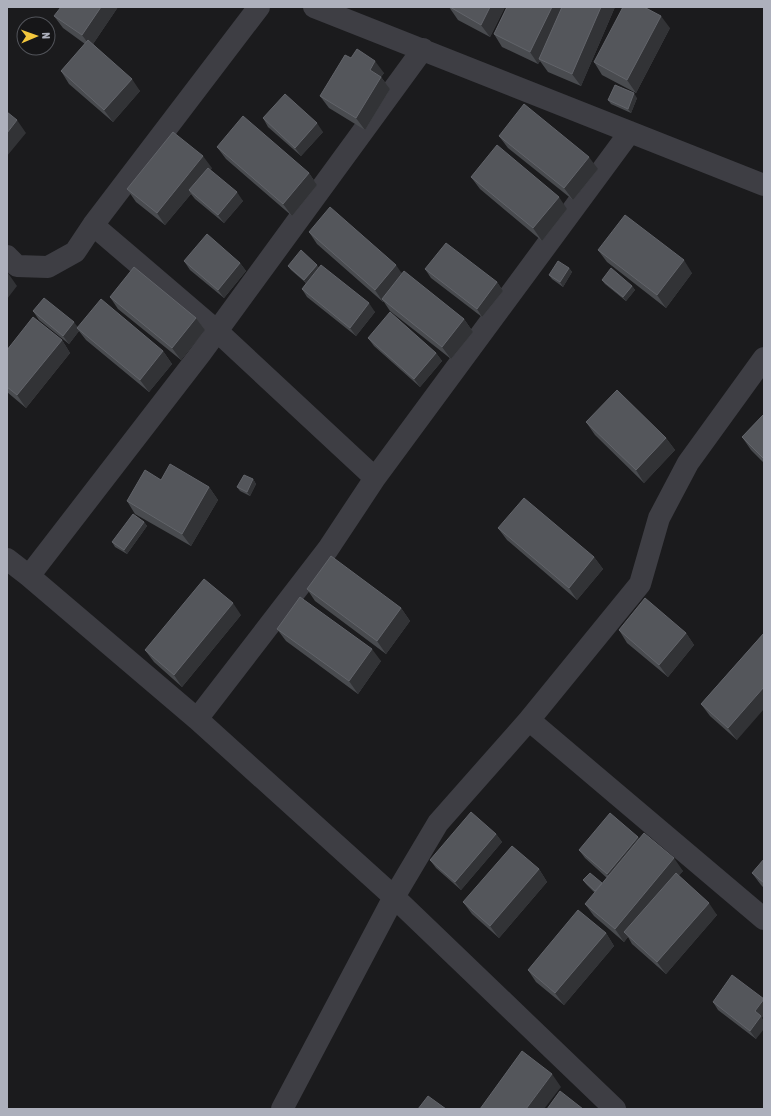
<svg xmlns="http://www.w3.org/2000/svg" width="771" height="1116" viewBox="0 0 771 1116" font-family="'Asap Condensed',sans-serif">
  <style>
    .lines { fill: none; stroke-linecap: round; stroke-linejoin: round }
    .street { stroke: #3e3e44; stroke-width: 22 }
    .wall { fill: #494b4f }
    .shaded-wall { fill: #323336 }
    .building { fill: #54565b; stroke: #62646a }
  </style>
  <rect width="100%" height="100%" fill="#1b1b1d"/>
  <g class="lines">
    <path class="street" d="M314 7 764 185
      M93 225 217 331 375 478
      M7 256 17 266 48 267 75 252 93 225 259 7
      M7 559 29 576 197 719 394 897 615 1109
      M29 576 201 353 423 49
      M197 719 328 549 375 478 630 132
      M529 720 640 584 659 518 688 463 764 358
      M282 1109 394 897 438 823 529 720 764 919"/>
  </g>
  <path class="wall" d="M118 7 93 44 140 91 113 122 69 84 61 71 85 44 63 28 54 16Z
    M449 7H505L490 37 458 20Z
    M507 7H615L581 86 548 72 540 61 538 64 502 47 494 34Z
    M670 28 636 93 602 75 594 62Z
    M351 58 384 73 381 77 390 89 365 130 329 108 320 96Z
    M637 98 631 113 611 104 608 100Z
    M263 118 323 132 301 156 268 127Z
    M499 136 598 169 573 200 508 148Z
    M217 147 309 173 317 185 292 216 226 159Z
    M212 168 210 170 243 201 224 223 195 199 191 194 165 225 136 202 127 189Z
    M471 177 567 209 542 241 480 189Z
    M309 232 402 273 464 319 473 332 451 359 390 311 384 302H383L317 244Z
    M598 250 692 273 666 308 607 262Z
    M184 261 240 263 246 271 224 298 190 270Z
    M288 266 319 267 375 312 356 336 307 297 302 289 306 283 291 270Z
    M569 268 572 272 563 287 552 279 549 275Z
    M425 269 497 282 503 291 482 317 431 278Z
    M602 280 632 286 635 290 626 301 605 284Z
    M110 297 196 318 205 330 181 360 118 309Z
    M33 311 78 327 163 351 172 364 149 392 86 340 79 331 69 344 39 320Z
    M368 338 436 353 442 361 420 387 374 346Z
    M62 340 70 353 26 408 7 392V350Z
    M764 414V463L751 450 742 437Z
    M586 422 666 438 675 450 644 483 595 435Z
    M253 479 256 484 250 496 240 491 237 487Z
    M161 480 209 487 218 500 191 546 135 514 127 501Z
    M144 522 147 526 127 554 115 547 112 542Z
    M498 528 594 557 603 569 577 600 507 540Z
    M307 589 401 608 410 621 386 654 315 601Z
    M241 615 182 687 154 662 145 650Z
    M277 629 381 661 358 694 286 641Z
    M619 630 686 633 694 645 668 677 627 643Z
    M764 633 737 740 710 716 701 704Z
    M496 834 502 842 461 890 436 868 430 860Z
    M639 839 683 871 678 876 717 915 666 974 632 944 628 937 624 942 594 916 585 904 595 893 586 884 583 880 602 884 607 878 585 858 579 850Z
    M764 859V888L761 885 752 873Z
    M539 869 547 882 499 938 472 914 463 902Z
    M606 933 614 946 564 1005 536 982 528 970Z
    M713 1002 762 1018 756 1039 718 1010Z"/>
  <path class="shaded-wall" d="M101 7H118L91 47 82 35Z
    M490 7H505L490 37 481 25Z
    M552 7H566L539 59 540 61 538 64 530 52Z
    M601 7H615L581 86 572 74Z
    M661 16 670 28 636 93 627 80Z
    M375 61 384 73 381 77 390 89 365 130 356 118 370 70Z
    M132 79 140 91 113 122 104 110Z
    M634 93 637 98 631 113 628 109Z
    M17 120 26 133 7 156V133Z
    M317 123 323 132 301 156 295 148Z
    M203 156 212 168 192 193 189 190 191 194 165 225 157 213Z
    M589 157 598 169 573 200 564 188Z
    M309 173 317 185 292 216 283 204Z
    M237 192 243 201 224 223 218 215Z
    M559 197 567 209 542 241 533 228Z
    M684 260 692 273 666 308 657 295Z
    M240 263 246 271 224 298 218 290Z
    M317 265 320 269 307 284 304 280Z
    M396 265 405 278 382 299 384 302H383L375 290Z
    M569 268 572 272 563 287 560 282Z
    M8 273 17 286 7 299V275Z
    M497 282 503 291 482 317 477 309Z
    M632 286 635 290 626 301 623 297Z
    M369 303 375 312 356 336 350 328Z
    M196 318 205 330 181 360 172 348Z
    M464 319 473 332 451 359 442 347Z
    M74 322 80 330 77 328 79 331 69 344 63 336Z
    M62 340 70 353 26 408 17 395Z
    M163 351 172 364 149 392 140 380Z
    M436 353 442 361 420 387 414 379Z
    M666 438 675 450 644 483 636 470Z
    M253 479 256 484 250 496 247 492Z
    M209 487 218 500 191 546 182 534Z
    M144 522 147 526 127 554 124 550Z
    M594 557 603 569 577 600 569 588Z
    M233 603 241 615 182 687 174 675Z
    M401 608 410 621 386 654 377 641Z
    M686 633 694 645 668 677 659 665Z
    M372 649 381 661 358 694 349 681Z
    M764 687V709L737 740 728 728Z
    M496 834 502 842 461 890 455 882Z
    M638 837 644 845 612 882 607 874Z
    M674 858 683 871 628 936 624 932 628 937 624 942 615 929Z
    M539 869 547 882 499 938 490 926Z
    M709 903 717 915 666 974 657 962Z
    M606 933 614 946 564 1005 555 993Z
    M764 999V1015L762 1018 764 1021V1029L756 1039 750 1031 755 1011Z
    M552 1074 561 1087 544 1109H526Z"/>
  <path class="building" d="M61 7H101L82 35 54 16Z
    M450 7H490L481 25Z
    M507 7H552L530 52 494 34Z
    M562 7H601L572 74 539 59Z
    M623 7H644L661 16 627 80 594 62Z
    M88 40 132 79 104 110 61 71Z
    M357 49 375 61 370 70 381 77 356 118 320 96 345 55 351 58Z
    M615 85 634 93 628 109 608 100Z
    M285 94 317 123 295 148 263 118Z
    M524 104 589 157 564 188 499 136Z
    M7 112 17 120 7 133Z
    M243 116 309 173 283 204 217 147Z
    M173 132 203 156 157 213 127 189Z
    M497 145 559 197 533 228 471 177Z
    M208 168 237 192 218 215 189 190Z
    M330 207 396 265 375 290 309 232Z
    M625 215 684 260 657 295 598 250Z
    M207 234 240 263 218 290 184 261Z
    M446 243 497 282 477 309 425 269Z
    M301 250 317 265 304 280 288 266Z
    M558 261 569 268 560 282 549 275Z
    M321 265 369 303 350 328 302 289Z
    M134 267 196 318 172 348 110 297Z
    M611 268 632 286 623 297 602 280Z
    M404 271 464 319 442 347 382 299Z
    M44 298 74 322 63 336 33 311Z
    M101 299 163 351 140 380 77 328Z
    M390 312 436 353 414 379 368 338Z
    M33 317 62 340 17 395 7 387V350Z
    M617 390 666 438 636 470 586 422Z
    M764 414V459L742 437Z
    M170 464 209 487 182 534 127 501 145 470 161 480Z
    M244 475 253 479 247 492 237 487Z
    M524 498 594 557 569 588 498 528Z
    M133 514 144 522 124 550 112 542Z
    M331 556 401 608 377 641 307 589Z
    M204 579 233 603 174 675 145 650Z
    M300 597 372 649 349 681 277 629Z
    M645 598 686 633 659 665 619 630Z
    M764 633V687L728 728 701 704Z
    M471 812 496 834 455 882 430 860Z
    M610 813 638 837 607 874 579 850Z
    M644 833 674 858 615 929 585 904Z
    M512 846 539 869 490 926 463 902Z
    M764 859V883L752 873Z
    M590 873 602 883 595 891 583 880Z
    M676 873 709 903 657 962 624 932Z
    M578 910 606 933 555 993 528 970Z
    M732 975 764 999 755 1011 761 1016 750 1031 713 1002Z
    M522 1051 552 1074 526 1109H480Z
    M560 1091 583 1109H547Z
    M428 1096 446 1109H418Z"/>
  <rect width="771" height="1116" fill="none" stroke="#adb0bc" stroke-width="16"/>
  <g transform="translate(36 36) rotate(88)"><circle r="19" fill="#161618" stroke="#52545a"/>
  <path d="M0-3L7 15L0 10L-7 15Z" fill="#f3c73d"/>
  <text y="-6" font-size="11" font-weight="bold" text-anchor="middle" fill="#adb0bc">N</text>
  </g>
</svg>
